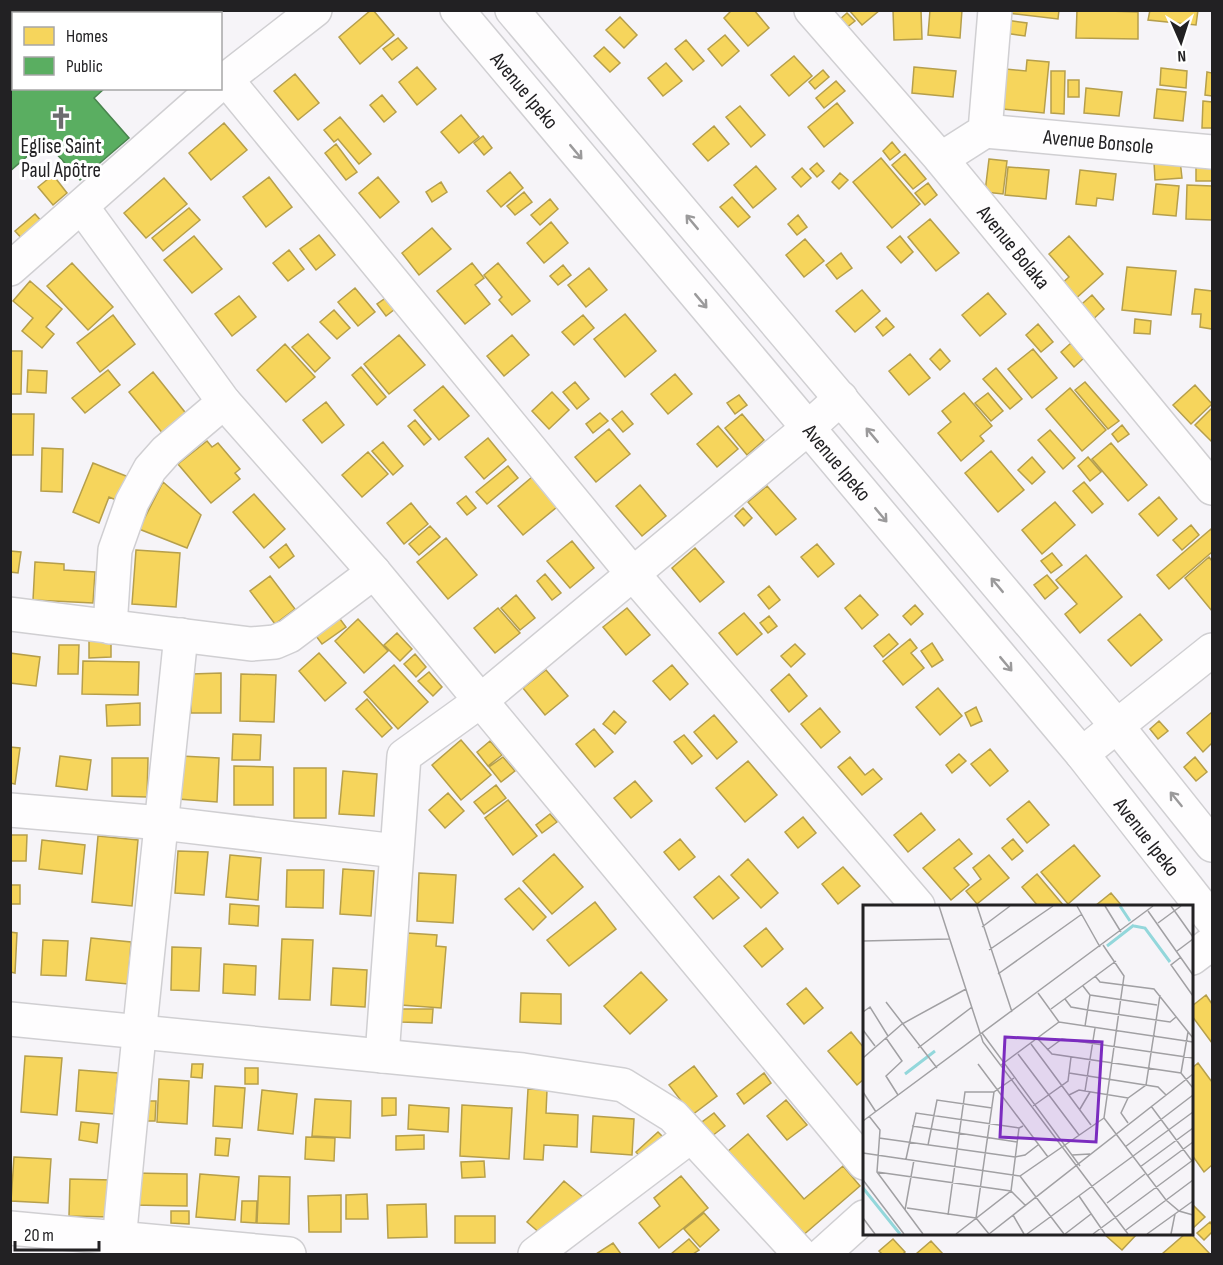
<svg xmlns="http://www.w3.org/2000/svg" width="1223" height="1265" viewBox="0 0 1223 1265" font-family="'Sofia Sans Condensed',sans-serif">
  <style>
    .homes { fill: #f6d55c; stroke: #b69f4b; stroke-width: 1.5 }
    .public { fill: #5aae61; stroke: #49844e; stroke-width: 1.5 }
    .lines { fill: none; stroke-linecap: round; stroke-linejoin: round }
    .street-casing { stroke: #d0cfd2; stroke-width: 36 }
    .secondary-casing { stroke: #d0cfd2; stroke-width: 36 }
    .street { stroke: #fefdfe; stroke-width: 33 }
    .secondary { stroke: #fefdfe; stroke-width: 33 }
    .oneway { stroke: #9b9a9b }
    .labels { text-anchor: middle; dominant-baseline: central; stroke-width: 6; stroke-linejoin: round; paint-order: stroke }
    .street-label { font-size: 21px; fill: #222123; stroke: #fff }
    .poi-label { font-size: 21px; fill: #222123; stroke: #fff }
    .inset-river { fill: none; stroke: #93d7db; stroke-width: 3 }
    .inset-road { fill: none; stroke: #a1a0a3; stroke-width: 1.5 }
    .view { fill: #7b2cbf; fill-opacity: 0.15; stroke: #7b2cbf; stroke-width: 3 }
    .inset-edge { fill: none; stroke: #222123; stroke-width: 3 }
  </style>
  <rect width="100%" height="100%" fill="#f6f4f8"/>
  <path class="homes" d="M371 10H373L394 35 360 64 339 37Z
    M732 10H754L769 28 748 46 724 18Z
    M849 10H880L862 25Z
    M893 10H921L922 39 894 40Z
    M930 10H962L960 38 928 35Z
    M1007 10H1059L1058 19 1007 13Z
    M1077 10 1138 12V39L1076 38Z
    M1150 10H1198L1196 25 1148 20Z
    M847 13 855 21 846 28 839 20Z
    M620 17 637 35 624 48 606 30Z
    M1006 20 1027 23 1025 36 1005 33Z
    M725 35 739 51 722 66 708 49Z
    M398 38 407 48 392 60 383 49Z
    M686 40 704 61 693 70 675 49Z
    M604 47 620 63 610 72 594 56Z
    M794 56 812 76 789 96 771 75Z
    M1027 60 1049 62 1044 113 992 108 996 68 1026 71Z
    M666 63 682 81 663 96 648 78Z
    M417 67 436 89 417 105 399 82Z
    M914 67 956 71 953 97 912 93Z
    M1161 68 1187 71 1186 88 1160 85Z
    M823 70 829 77 815 89 809 82Z
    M1051 71H1065L1064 114 1051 113Z
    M1207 72 1212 73V96L1205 95Z
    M295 74 319 103 298 120 274 91Z
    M1068 80H1079V97H1068Z
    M836 81 845 91 824 108 816 98Z
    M1086 88 1122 92 1119 116 1084 113Z
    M1157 89 1186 92 1183 121 1154 118Z
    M382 95 396 112 384 122 370 105Z
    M1203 101 1212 102V128H1202Z
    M837 103 853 123 824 147 808 127Z
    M740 106 765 135 751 147 726 117Z
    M461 115 479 137 459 153 441 132Z
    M340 117 371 154 359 164 338 139 334 142 324 130Z
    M224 123 247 150 211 180 189 153Z
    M714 126 729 144 708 161 693 144Z
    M483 136 492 148 484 155 474 143Z
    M892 142 900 152 890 160 883 151Z
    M336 144 357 172 346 180 325 153Z
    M905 154 926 179 913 189 892 165Z
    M881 158 920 204 892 228 853 182Z
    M989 159 1007 161 1003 194 985 192Z
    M1180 160 1182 178 1155 180 1154 162Z
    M817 163 824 171 817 177 810 169Z
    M1196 164H1212V181H1196Z
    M756 166 776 189 753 208 734 185Z
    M1008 167 1049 170 1046 199 1005 195Z
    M802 168 811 178 801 187 792 177Z
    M1080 170 1116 174 1113 200 1097 198 1096 206 1076 204Z
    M510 172 523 188 501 207 487 191Z
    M840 173 848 180 839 189 832 182Z
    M53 175 67 193 53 205 38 187Z
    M269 177 292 207 266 227 243 197Z
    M378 177 399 202 380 218 359 193Z
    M164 178 187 204 146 238 124 213Z
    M441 182 447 192 432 202 426 192Z
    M928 183 937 195 925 205 915 193Z
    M1156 184 1179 186 1176 216 1153 214Z
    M1187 185 1212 186V220L1186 219Z
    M524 192 532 202 515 215 507 206Z
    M732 197 750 217 738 227 720 207Z
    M550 199 558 209 540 225 531 215Z
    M189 208 200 220 163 251 152 238Z
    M35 214 44 224 24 241 15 231Z
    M798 215 807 227 797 235 788 224Z
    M930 219 959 253 936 271 908 237Z
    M551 222 568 243 544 263 527 243Z
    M432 228 451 249 419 275 402 253Z
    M319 235 335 255 316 270 300 249Z
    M194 236 222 269 192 293 164 260Z
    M900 236 913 252 901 263 887 247Z
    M1069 236 1103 274 1073 301 1059 286 1069 277 1049 254Z
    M805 239 824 261 804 277 786 255Z
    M289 250 304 269 288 281 273 263Z
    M841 253 852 268 837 279 826 265Z
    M72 263 113 307 88 330 47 286Z
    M472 263 484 278 475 285 490 304 465 324 437 291Z
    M498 263 530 301 512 315 499 300 502 297 484 275Z
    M563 265 571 275 558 285 550 276Z
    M1127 267 1176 271 1171 315 1122 310Z
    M589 268 607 290 586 307 568 285Z
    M30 281 62 309 46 327 54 334 42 348 22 331 33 318 13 301Z
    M355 288 375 312 358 326 338 302Z
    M1195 289 1212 291V329L1200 327 1201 314H1192Z
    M862 290 880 311 855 332 836 311Z
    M988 293 1006 314 980 336 962 315Z
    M390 295 399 306 386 316 377 304Z
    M1092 295 1104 309 1088 324 1075 310Z
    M239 296 256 317 232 336 215 314Z
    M334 310 350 328 337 339 320 322Z
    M625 314 656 351 625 377 594 339Z
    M113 315 135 344 100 372 77 343Z
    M583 315 594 328 574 345 562 332Z
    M886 318 894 327 883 336 876 327Z
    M1135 319 1151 321 1150 334 1134 333Z
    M1038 324 1053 342 1041 352 1026 335Z
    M308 334 330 358 315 372 292 347Z
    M399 335 425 365 389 394 364 364Z
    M512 335 529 355 504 376 487 356Z
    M1071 343 1084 358 1074 367 1061 352Z
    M285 344 315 377 286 402 257 370Z
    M940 349 950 361 940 370 930 359Z
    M1033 349 1057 378 1032 398 1008 369Z
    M10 351H22L21 394H10Z
    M910 354 930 378 909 395 889 371Z
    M361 367 386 397 377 405 352 375Z
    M996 368 1022 399 1010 409 983 379Z
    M28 370 47 371 46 393 27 392Z
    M108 370 120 385 85 413 72 398Z
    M153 372 188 416 164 435 129 392Z
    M675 374 692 394 668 414 651 394Z
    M575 382 589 399 577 409 563 392Z
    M1085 382 1119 421 1108 429 1075 390Z
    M1195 385 1212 404 1191 424 1173 405Z
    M443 386 469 416 439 440 414 410Z
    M1070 388 1106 430 1082 451 1046 409Z
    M552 392 569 410 549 429 532 411Z
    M964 393 992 426 980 436 984 441 961 461 938 433 951 422 942 411Z
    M988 393 1003 411 991 421 975 403Z
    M739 395 747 405 735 414 727 403Z
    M326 402 344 425 322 443 303 420Z
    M1212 408V442L1195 425Z
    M622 411 633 424 623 432 612 419Z
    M600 413 608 421 593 433 586 424Z
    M10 414H34L33 455H10Z
    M742 414 764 440 747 455 725 428Z
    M415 420 431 439 424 445 408 426Z
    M1122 425 1129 434 1118 442 1112 434Z
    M718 426 738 449 717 467 697 444Z
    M609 429 630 454 596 482 575 457Z
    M1050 430 1075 458 1063 469 1038 440Z
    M488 438 506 460 484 479 465 457Z
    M207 441 212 447 218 443 240 469 235 473 240 479 211 503 178 464Z
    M383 442 403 466 393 475 372 451Z
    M1111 443 1147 485 1128 501 1092 459Z
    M42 448 63 449 62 492 41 491Z
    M991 451 1024 490 998 512 965 473Z
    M368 452 388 474 362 497 342 475Z
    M1032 457 1045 472 1032 484 1018 470Z
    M1088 457 1101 472 1090 481 1078 466Z
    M93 463 131 478 121 502 109 497 99 523 73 512Z
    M508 466 518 478 487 504 476 492Z
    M532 477 557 507 523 535 498 506Z
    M163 482 201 515 187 548 139 529Z
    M1084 482 1103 504 1092 513 1073 491Z
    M640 485 666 516 642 536 616 506Z
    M767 486 796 519 776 535 748 502Z
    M254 494 285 529 264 548 233 512Z
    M466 496 476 508 467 515 457 503Z
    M1159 497 1177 519 1158 536 1139 514Z
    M1055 502 1075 525 1042 554 1022 530Z
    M411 503 428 524 404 544 387 523Z
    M743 508 752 518 744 526 735 516Z
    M1191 525 1199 535 1182 550 1173 540Z
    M430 526 440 537 419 555 409 544Z
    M1211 529 1212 532V552L1169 589 1157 575Z
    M446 538 477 575 448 599 417 562Z
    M572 541 594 568 570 588 547 561Z
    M286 544 294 556 279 568 270 557Z
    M817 544 834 564 818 577 801 557Z
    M695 548 724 582 700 602 672 568Z
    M136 550 180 553 176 607 132 604Z
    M10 551 21 552 18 573 10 572Z
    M1052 553 1062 565 1051 573 1041 561Z
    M1086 555 1122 597 1080 633 1065 614 1077 604 1056 580Z
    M1209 557 1212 561V611L1185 578Z
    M35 562 64 564V570L95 572 93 603 33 600Z
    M545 574 561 593 552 600 537 581Z
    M1047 575 1058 588 1045 599 1034 585Z
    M270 576 295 609 275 624 250 591Z
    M769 586 780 600 769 609 758 595Z
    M516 595 535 618 520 630 501 608Z
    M860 595 878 615 862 629 845 608Z
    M915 605 923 614 911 625 903 616Z
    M498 608 520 633 495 653 474 628Z
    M627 608 650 635 626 655 603 627Z
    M744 613 762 634 737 655 719 633Z
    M1140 614 1162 640 1131 666 1108 640Z
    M337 615 346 627 322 644 313 632Z
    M769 616 777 626 768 633 760 623Z
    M358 619 388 651 364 673 335 641Z
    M397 633 412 649 400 661 384 645Z
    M889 634 898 644 883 657 874 646Z
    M89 637H111V657L89 658Z
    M910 639 917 648 911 653 924 668 903 685 883 661Z
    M932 643 943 660 932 667 921 651Z
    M795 644 805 654 791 667 781 656Z
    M59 645H79L78 674H58Z
    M10 653 40 657 36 686 10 683Z
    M319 653 346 683 325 701 299 671Z
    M415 654 426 667 416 677 404 664Z
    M83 661 139 662 138 695 82 694Z
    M394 665 428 702 398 729 364 692Z
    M672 665 688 684 670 700 653 681Z
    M546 670 568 696 545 715 523 688Z
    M429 672 442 687 433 696 418 681Z
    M221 673V713H191V674Z
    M241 674 276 675 274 722 240 721Z
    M789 674 807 696 789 712 771 690Z
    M938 688 962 716 940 735 916 707Z
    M367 699 392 728 382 737 356 709Z
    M140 703V725L107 726 106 705Z
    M976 707 982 721 971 726 965 713Z
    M820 708 840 732 821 748 801 724Z
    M614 711 626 722 615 734 603 724Z
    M1212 712V743L1203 752 1187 733Z
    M714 715 737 742 717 759 694 732Z
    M1159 721 1168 731 1158 739 1150 729Z
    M594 729 613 752 595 767 576 744Z
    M233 734 261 735 260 760H232Z
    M684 735 702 756 692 764 674 742Z
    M461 740 491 775 461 800 432 765Z
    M490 741 502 755 488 766 477 752Z
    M10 747 20 748 15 784 10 783Z
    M990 749 1008 771 990 786 971 764Z
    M959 754 966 761 952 773 946 765Z
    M60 756 91 760 87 790 56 786Z
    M181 756 219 758 217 802 178 799Z
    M503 757 515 771 501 782 489 767Z
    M850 757 865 775 873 769 882 779 862 795 838 767Z
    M1195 757 1207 772 1196 781 1184 767Z
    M112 758H148L147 797 112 796Z
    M748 761 777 795 745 822 716 788Z
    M234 766 273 767V805H234Z
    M294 768H326V818H294Z
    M343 771 377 774 374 816 339 814Z
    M635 781 652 801 631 818 614 798Z
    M496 785 506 798 484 814 474 802Z
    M448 793 464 811 445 828 429 810Z
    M508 800 537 836 513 855 485 818Z
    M1029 801 1049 825 1027 843 1007 819Z
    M921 813 935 830 908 852 894 835Z
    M550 814 557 822 542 833 536 825Z
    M803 817 816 833 798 848 785 832Z
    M10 835H27L26 861H10Z
    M98 836 138 840 132 906 92 902Z
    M680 839 695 857 679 870 664 852Z
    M959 839 972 854 954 868 969 885 951 900 923 868Z
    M1013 839 1023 851 1012 860 1002 848Z
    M42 840 85 845 82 874 39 869Z
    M1074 845 1100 876 1068 904 1041 872Z
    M178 851 208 852 204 895 175 893Z
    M554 854 583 887 552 914 523 881Z
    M230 855 261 858 258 900 226 897Z
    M989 855 1009 878 977 904 966 891 981 879 973 868Z
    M748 859 778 893 761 908 731 875Z
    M843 867 860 886 838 904 822 884Z
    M343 869 374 871 371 916 340 914Z
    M287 870H324L323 908 286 907Z
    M419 873 456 875 453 923 417 921Z
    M1037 874 1064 906H1038L1022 887Z
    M719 876 739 898 713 919 694 897Z
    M10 885H20V904H10Z
    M519 888 546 917 533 930 505 899Z
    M1111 893 1122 906H1095Z
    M595 902 616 929 569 966 547 940Z
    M230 904 259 906 258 926 229 924Z
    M766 928 783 949 762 967 744 946Z
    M10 932 17 933 15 973 10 972Z
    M407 933 437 935 436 946 446 947 441 1008 401 1005Z
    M91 938 131 942 128 984 86 980Z
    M282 939 313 940 310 1000 279 999Z
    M43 940 68 941 66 976 41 975Z
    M172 947 201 948 199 991 171 990Z
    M224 964 256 966 255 995 223 993Z
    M333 968 367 970 365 1007 331 1005Z
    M641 972 667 1000 630 1034 604 1006Z
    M806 988 823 1008 804 1024 787 1004Z
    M521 993 561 994V1024L520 1022Z
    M1206 995 1212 1004V1043L1192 1016V1006Z
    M401 1009H433L432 1023 401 1022Z
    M851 1032 864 1048V1079L857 1085 828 1051Z
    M25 1056 62 1058 57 1115 21 1112Z
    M1198 1063 1212 1082V1165L1204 1172 1192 1155 1193 1138 1192 1136V1068Z
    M192 1064H203L202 1078 191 1077Z
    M694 1066 717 1096 692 1115 669 1085Z
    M245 1068H258V1084H245Z
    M79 1070 118 1073 114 1114 76 1111Z
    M764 1073 771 1083 744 1104 737 1094Z
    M159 1079 189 1081 187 1124 157 1122Z
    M215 1086 245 1088 242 1128 213 1126Z
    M528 1089 547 1090 546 1113 578 1115 577 1147 544 1145 543 1160 524 1159Z
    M262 1090 297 1094 293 1134 258 1130Z
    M382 1098H396V1115L382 1116Z
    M315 1099 351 1101 350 1138 312 1136Z
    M786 1100 807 1125 787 1140 767 1116Z
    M145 1101H156L155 1121H144Z
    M409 1105 449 1108 448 1132 408 1129Z
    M462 1105 512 1108 509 1159 460 1156Z
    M714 1113 725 1126 712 1136 702 1122Z
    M593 1116 634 1119 632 1155 591 1152Z
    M81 1122 99 1124 97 1143 79 1140Z
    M658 1132 672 1146 649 1166 636 1152Z
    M748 1134 804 1199 843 1166 860 1186 801 1237 727 1152Z
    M424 1135V1149L396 1150V1136Z
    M306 1137 335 1138 334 1161 305 1159Z
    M216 1138 230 1139 228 1156 215 1155Z
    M14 1157 51 1159 48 1203 11 1201Z
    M484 1161 485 1177 462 1178 461 1162Z
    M133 1173 187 1174V1206L132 1205Z
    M200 1174 239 1177 235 1220 196 1217Z
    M259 1176 290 1177 289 1224 257 1223Z
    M681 1176 708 1208 659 1248 639 1223 660 1206 654 1198Z
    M70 1179 112 1180 111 1217 69 1216Z
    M564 1181 584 1198 548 1240 527 1222Z
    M367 1194 368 1219H346V1195Z
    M341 1195V1232H309L308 1196Z
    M242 1201H257L256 1223 241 1222Z
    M426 1204 427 1237 388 1238 387 1205Z
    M1192 1204 1205 1217 1192 1229Z
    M171 1211H189V1224L171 1223Z
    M704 1213 719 1230 700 1247 684 1229Z
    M455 1216H495V1243H455Z
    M1210 1222 1212 1225V1232L1204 1240 1197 1233Z
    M1104 1234H1137L1122 1250Z
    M1185 1234H1191L1210 1254H1162Z
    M689 1239 699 1250 693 1254H671Z
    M893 1239 905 1252 903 1254H882L879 1251Z
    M931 1241 943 1254H916Z
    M613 1243 621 1254H596Z"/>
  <path class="public" d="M14 68V88H105L94 98 129 138 80 180 45 141 10 171V70Z"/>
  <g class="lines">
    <g class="street-casing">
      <g id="street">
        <path id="s1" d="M811 10 941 159 1212 488"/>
        <path d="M226 79 633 574 918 906"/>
        <path d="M220 84 315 10"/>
        <path id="s2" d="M985 131 1212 152"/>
        <path d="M941 159 985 131 995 10"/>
        <path d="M82 207 224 402 374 572 864 1163"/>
        <path d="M10 269 215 88"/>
        <path d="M10 614 251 644 275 642 289 636 374 572"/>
        <path d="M110 627 115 550 132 502 150 469 166 451 224 402"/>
        <path d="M1082 754 1212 650"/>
        <path d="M10 810 162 823 396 851"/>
        <path d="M1192 958 1212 943"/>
        <path d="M10 1019 523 1070 623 1085 673 1116 800 1254"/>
        <path d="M382 1056 404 756 479 702 808 428 841 398"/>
        <path d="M10 1228 289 1254"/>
        <path d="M118 1254C136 1048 160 842 181 635"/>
        <path d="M535 1254 691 1136"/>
        <path d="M823 1254 864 1217"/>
      </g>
    </g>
    <g class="secondary-casing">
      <g id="secondary">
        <path id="s3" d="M457 10 1082 754 1212 920"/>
        <path d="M512 10 1117 726 1212 845"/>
      </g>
    </g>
    <use href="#street" class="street"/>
    <use href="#secondary" class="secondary"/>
  </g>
  <defs><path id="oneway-shaft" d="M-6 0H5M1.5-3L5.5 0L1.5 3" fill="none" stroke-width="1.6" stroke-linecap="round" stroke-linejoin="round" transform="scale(1.5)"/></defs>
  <g class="oneway">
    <use href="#oneway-shaft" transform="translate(576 152) rotate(50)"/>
    <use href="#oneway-shaft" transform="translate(692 222) rotate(-130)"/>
    <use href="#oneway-shaft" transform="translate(701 301) rotate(50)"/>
    <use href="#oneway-shaft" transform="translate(872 435) rotate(-130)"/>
    <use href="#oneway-shaft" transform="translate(881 515) rotate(50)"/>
    <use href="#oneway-shaft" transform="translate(997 585) rotate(-130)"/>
    <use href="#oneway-shaft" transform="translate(1006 664) rotate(50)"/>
    <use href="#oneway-shaft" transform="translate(1176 799) rotate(-129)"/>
  </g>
  <defs>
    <g id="church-bare" transform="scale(1.8)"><path d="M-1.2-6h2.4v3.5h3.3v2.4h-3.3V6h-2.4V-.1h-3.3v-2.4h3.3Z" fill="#6c6b6e" stroke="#fff" stroke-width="2.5" paint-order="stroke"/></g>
  </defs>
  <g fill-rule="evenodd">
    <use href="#church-bare" x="61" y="118"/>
  </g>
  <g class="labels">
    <g class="street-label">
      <text stroke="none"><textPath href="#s3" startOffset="105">Avenue Ipeko</textPath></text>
      <text stroke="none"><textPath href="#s2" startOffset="114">Avenue Bonsole</textPath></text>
      <text stroke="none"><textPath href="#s1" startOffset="312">Avenue Bolaka</textPath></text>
      <text stroke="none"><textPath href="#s3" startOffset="591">Avenue Ipeko</textPath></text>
      <text stroke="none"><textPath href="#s3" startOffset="1077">Avenue Ipeko</textPath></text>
    </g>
    <g class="poi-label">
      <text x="61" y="146">Eglise Saint<tspan x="61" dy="24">Paul Apôtre</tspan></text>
    </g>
  </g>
  <g transform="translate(863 905)">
    <rect width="330" height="330" fill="#f6f4f8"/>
    <path class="inset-river" d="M257 1 267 16M271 21 282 23 307 57M244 41 271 20M42 169 72 146M0 283 37 329"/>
    <path class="inset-road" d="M76 1 120 137 265 329M114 1 149 107M214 1 237 42M242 1 258 27M308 1 330 32M285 6 330 70M295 18 318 1M119 22 147 1M0 36 86 34M240 40 261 71 241 213 303 295 316 306 330 310M126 45 190 1M314 46 330 34M318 52 308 60 330 91M135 69 219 9M232 71 237 77 291 84 330 133M220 81 227 90 294 100M175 88 196 117M202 94 208 102 225 105 307 117 313 112M23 97 74 163M188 104 253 56M0 107 7 102 25 131M222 121 227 90M0 125 12 141M119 128 217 261M23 133 39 156 23 171 35 190M175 134 189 149 318 168 330 183M168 139 228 220M55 143 109 102M184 145 199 134 330 153M155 149 216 230M0 153 39 119 103 84M115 159 185 252M138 160 196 117 330 137M206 168 295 182 303 190M318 168 325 127M222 186 232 123M0 187 13 207M206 190 216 185 265 193 283 180 297 90M170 201 205 176 208 152M288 201 329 256M217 204 227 187M6 211 17 225 14 267 60 329M0 216 290 1M265 218 258 208 265 193M49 221 154 237M16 233 152 252 162 250 175 240M65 240 74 195 129 203M262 242 330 190M0 248 157 271 241 213M209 250 227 249M43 254 53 208 156 223M277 262 330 223M14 267 148 286 163 301M157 271 201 329M284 271 330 237M0 275 41 329M216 291 242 329M244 298 282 269M44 303 113 313M42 305 51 255M85 310 102 187H131M150 310 161 329M0 313 12 329M263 325 330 275M93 329 148 286 156 223 160 221M126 329 330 169M126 329 113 313 131 187 151 173M164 329 330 207M202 329 228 309M230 329 330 255M284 329 330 296M308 329 312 309"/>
    <path class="view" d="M142 132 239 137 233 237 137 232Z"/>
    <rect width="330" height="330" class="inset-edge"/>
  </g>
  <rect width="1223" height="1265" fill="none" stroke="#222123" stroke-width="24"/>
  <rect x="12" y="12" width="210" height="78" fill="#ffffff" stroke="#a7a6a7" stroke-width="1.5"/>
  <rect x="24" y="27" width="30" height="18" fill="#f6d55c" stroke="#a7a6a7" stroke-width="1.5"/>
  <text x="66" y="42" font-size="18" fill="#222123">Homes</text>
  <rect x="24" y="57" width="30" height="18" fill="#5aae61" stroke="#a7a6a7" stroke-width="1.5"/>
  <text x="66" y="72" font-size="18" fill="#222123">Public</text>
  <g transform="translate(1181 42) rotate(177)" stroke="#ffffff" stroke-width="4.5" paint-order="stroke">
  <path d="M0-4.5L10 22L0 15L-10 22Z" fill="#222123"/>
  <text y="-9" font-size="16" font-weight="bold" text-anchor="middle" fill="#222123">N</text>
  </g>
  <path d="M15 1241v9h84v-9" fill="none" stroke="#222123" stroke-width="3"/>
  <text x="24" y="1241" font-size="18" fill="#222123" stroke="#ffffff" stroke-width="4.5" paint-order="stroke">20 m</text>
</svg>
